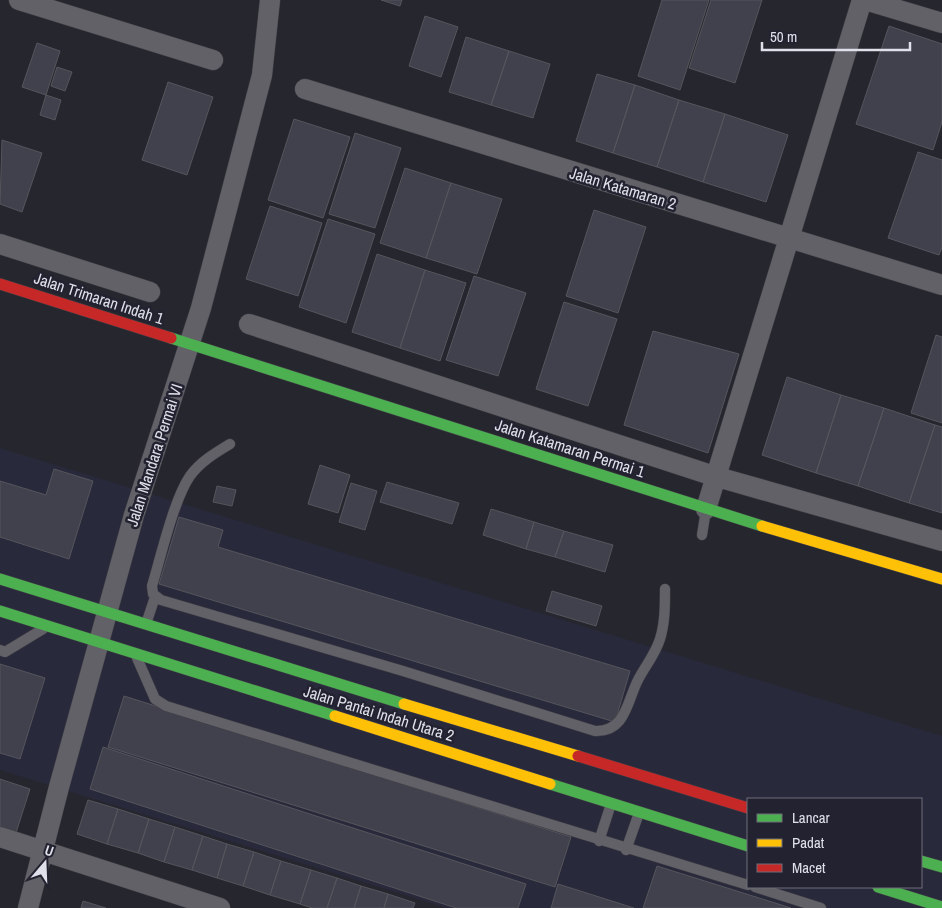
<svg xmlns="http://www.w3.org/2000/svg" width="942" height="908" viewBox="0 0 942 908" font-family="'Archivo Narrow',sans-serif">
  <style>
    .built { fill: #29293c; fill-rule: evenodd }
    .building { fill: #41414d; stroke: #55555c }
    .lines { fill: none; stroke-linecap: round; stroke-linejoin: round }
    .lane-casing { stroke: #424148; stroke-width: 11 }
    .street-casing { stroke: #424148; stroke-width: 21 }
    .fast-casing { stroke: #424148; stroke-width: 12 }
    .slow-casing { stroke: #424148; stroke-width: 12 }
    .jam-casing { stroke: #424148; stroke-width: 12 }
    .lane { stroke: #616167; stroke-width: 10 }
    .street { stroke: #616167; stroke-width: 20 }
    .fast { stroke: #4caf50; stroke-width: 11 }
    .slow { stroke: #ffc107; stroke-width: 11 }
    .jam { stroke: #c62828; stroke-width: 11 }
    .labels { text-anchor: middle; dominant-baseline: central; stroke-width: 5; stroke-linejoin: round; paint-order: stroke }
    .street-label { font-size: 16px; fill: #e0e0ea; stroke: #222231 }
  </style>
  <rect width="100%" height="100%" fill="#26262e"/>
  <path class="built" d="M0 448 942 736V908H447L0 770ZM748 799H921V887H748Z"/>
  <path class="building" d="M381 0H402L400 6Z
    M662 0H709L680 90 638 76Z
    M711 0H762L735 83 689 68Z
    M425 16 458 27 441 77 409 66Z
    M889 26 942 44V122L933 150 856 124Z
    M466 37 509 51 491 105 449 92Z
    M37 43 60 51 46 95 22 87Z
    M509 51 550 64 533 118 491 105Z
    M57 67 72 72 65 91 51 86Z
    M597 74 635 85 613 153 576 141Z
    M168 82 213 97 187 175 142 160Z
    M635 85 679 100 657 167 613 153Z
    M46 95 61 100 55 120 40 115Z
    M679 100 725 114 703 182 657 167Z
    M725 114 788 135 766 202 703 182Z
    M294 119 350 137 323 218 268 200Z
    M355 133 401 148 375 228 329 214Z
    M2 140 42 153 22 212 0 204Z
    M918 152 942 160V247L939 255 888 238Z
    M405 168 451 183 426 258 380 243Z
    M451 183 502 199 477 274 426 258Z
    M270 206 322 223 298 296 246 279Z
    M594 210 646 227 618 313 566 296Z
    M328 219 375 234 346 323 299 307Z
    M377 254 425 270 400 348 352 332Z
    M425 270 466 283 440 361 400 348Z
    M474 276 526 293 498 376 446 360Z
    M564 302 617 319 588 406 536 389Z
    M653 331 739 354 708 453 624 425Z
    M936 335 942 337V423L911 413Z
    M787 377 841 395 816 473 762 455Z
    M841 395 884 408 858 486 816 473Z
    M884 408 935 425 909 503 858 486Z
    M935 425 942 427V513L909 503Z
    M320 465 350 475 338 513 308 504Z
    M54 469 93 481 69 559 0 537V481L46 495Z
    M387 482 459 503 452 524 380 502Z
    M351 483 377 491 365 530 339 522Z
    M217 486 236 490 232 506 213 502Z
    M491 509 534 522 526 549 483 535Z
    M179 517 223 530 218 547 630 671 615 722 159 584Z
    M534 522 564 531 555 557 526 549Z
    M564 531 613 545 605 572 555 557Z
    M552 591 602 606 596 626 546 611Z
    M0 664 45 678 20 759 0 753Z
    M124 696 571 837 555 887 108 747Z
    M103 747 526 884 518 908H456L90 789Z
    M0 779 30 789 14 839 0 835Z
    M88 800 118 809 107 844 77 834Z
    M118 809 149 819 138 853 107 844Z
    M149 819 175 827 164 862 138 853Z
    M175 827 203 836 192 870 164 862Z
    M203 836 227 844 217 878 192 870Z
    M227 844 254 852 243 886 217 878Z
    M254 852 281 861 270 895 243 886Z
    M281 861 311 870 300 904 270 895Z
    M657 866 791 908H643Z
    M311 870 337 878 327 908H312L300 904Z
    M337 878 361 886 354 908H327Z
    M558 884 634 908H551Z
    M361 886 388 894 384 908H354Z
    M388 894 415 903 413 908H384Z
    M83 901 106 908H81Z"/>
  <g class="lines">
    <g class="lane-casing">
      <path id="lane" d="M230 444C215 453 200 462 190 476 174 499 161 556 152 586L153 594 161 600 403 671 595 731C626 732 627 701 638 680 645 666 655 655 660 639 665 623 665 606 665 589
        M702 535 706 510
        M146 624 155 597
        M0 650 5 652 43 629
        M137 658 155 699 166 706 748 885
        M599 841 611 804
        M626 850 639 813
        M755 887 821 908"/>
    </g>
    <g class="street-casing">
      <path id="street" d="M19 0 213 60
        M865 0 942 23
        M305 89 942 285
        M0 244 150 292
        M249 324 714 476 942 541
        M706 509 862 0
        M0 837 220 908
        M28 908 59 787 134 515 201 308 262 75 270 0"/>
    </g>
    <g class="fast-casing">
      <path id="fast" d="M171 338 762 526
        M0 579 404 704
        M0 611 335 716
        M550 784 748 846
        M921 861 942 867
        M878 887 942 907"/>
    </g>
    <g class="slow-casing">
      <path id="slow" d="M762 526 942 579
        M404 704 578 756
        M335 716 550 784"/>
    </g>
    <g class="jam-casing">
      <path id="jam" d="M0 284 171 338
        M578 756 748 808"/>
    </g>
    <use href="#lane" class="lane"/>
    <use href="#street" class="street"/>
    <use href="#fast" class="fast"/>
    <use href="#slow" class="slow"/>
    <use href="#jam" class="jam"/>
  </g>
  <g class="labels">
    <g class="street-label">
      <text transform="translate(623 188) rotate(17)">Jalan Katamaran 2</text>
      <text transform="translate(99 298) rotate(18)">Jalan Trimaran Indah 1</text>
      <text transform="translate(570 448) rotate(18)">Jalan Katamaran Permai 1</text>
      <text transform="translate(154 455) rotate(-72)">Jalan Mandara Permai VI</text>
      <text transform="translate(379 713) rotate(17)">Jalan Pantai Indah Utara 2</text>
    </g>
  </g>
  <rect x="747" y="798" width="175" height="90" fill="#222231" stroke="#6e6e7b"/>
  <rect x="757" y="814" width="25" height="8" fill="#4caf50" stroke="#6e6e7b"/>
  <text x="792" y="823" font-size="15" fill="#e0e0ea">Lancar</text>
  <rect x="757" y="839" width="25" height="8" fill="#ffc107" stroke="#6e6e7b"/>
  <text x="792" y="848" font-size="15" fill="#e0e0ea">Padat</text>
  <rect x="757" y="864" width="25" height="8" fill="#c62828" stroke="#6e6e7b"/>
  <text x="792" y="873" font-size="15" fill="#e0e0ea">Macet</text>
  <g transform="translate(45 863) rotate(19)" stroke="#222231" stroke-width="4" paint-order="stroke">
  <path d="M0-4L9 19L0 12L-9 19Z" fill="#e0e0ea"/>
  <text y="-8" font-size="14" font-weight="bold" text-anchor="middle" fill="#e0e0ea">U</text>
  </g>
  <path d="M762 42v8h148v-8" fill="none" stroke="#e0e0ea" stroke-width="2.5"/>
  <text x="770" y="42" font-size="15" fill="#e0e0ea" stroke="#222231" stroke-width="4" paint-order="stroke">50 m</text>
</svg>
